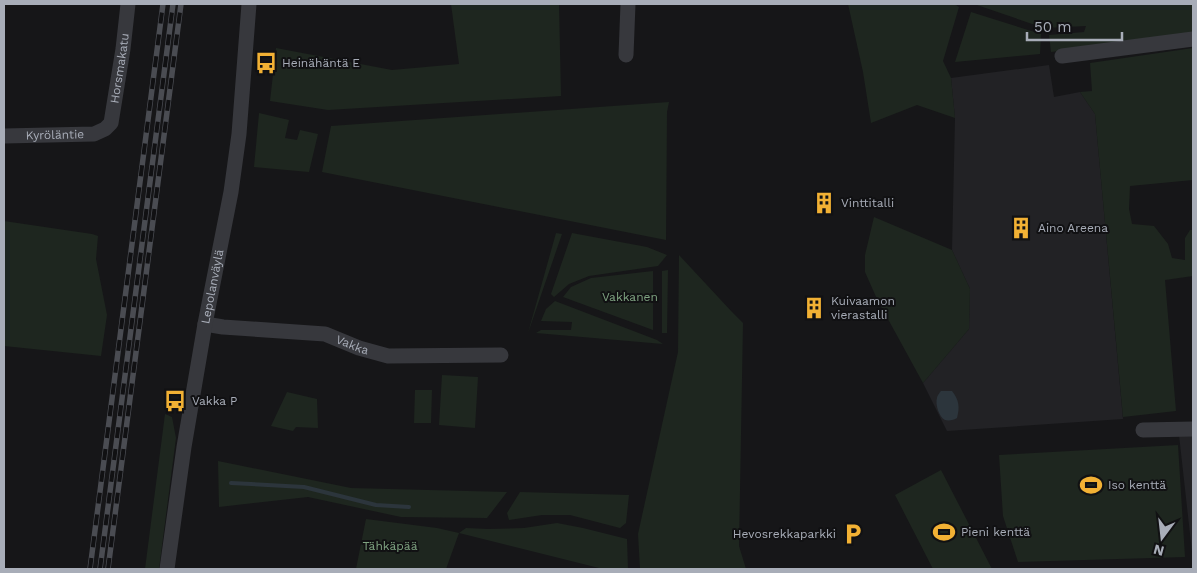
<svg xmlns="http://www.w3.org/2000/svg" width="1197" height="573" viewBox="0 0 1197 573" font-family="'Work Sans',sans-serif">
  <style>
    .built { fill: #222225 }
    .green { fill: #1e261f }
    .water { fill: #2c353c }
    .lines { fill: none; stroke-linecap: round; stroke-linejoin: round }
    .stream { stroke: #2c353c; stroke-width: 4 }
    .minor { stroke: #37383d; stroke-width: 15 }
    .rail-casing { stroke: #4a4c52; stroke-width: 5.5 }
    .rail { stroke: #111113; stroke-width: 4; stroke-dasharray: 11; stroke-linecap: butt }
    .labels { text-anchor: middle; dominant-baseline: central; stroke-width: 4; stroke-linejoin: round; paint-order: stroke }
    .poi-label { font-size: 12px; fill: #a8adb8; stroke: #111113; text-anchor: start }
    .street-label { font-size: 12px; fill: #a8adb8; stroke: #111113 }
    .park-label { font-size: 12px; fill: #7fa381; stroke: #111113 }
  </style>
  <rect width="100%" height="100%" fill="#161618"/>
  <path class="built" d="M1049 65 1054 97 1080 92 1095 114 1123 419 947 431 923 383 969 329 970 289 952 250 955 118 951 78Z
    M1193 434V561L1179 435Z"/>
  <path class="green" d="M451 4H559L561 96 328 110 270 101 276 48 392 70 459 64Z
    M848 4H954L959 7 943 61 951 78 955 118 917 105 871 123 863 72Z
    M974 4H1193V33L1051 52 1049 35 1084 32 1086 26 1044 28Z
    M971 12 1041 34 1040 54 955 62Z
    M1193 48V180L1130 186 1129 209 1132 224 1154 226 1168 244 1172 258 1185 260V238L1190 230H1193V276L1165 280 1176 411 1123 417 1095 114 1080 92 1092 91 1090 63Z
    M669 102 667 112 666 240 322 172 331 126Z
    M259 113 289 120 285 138 297 140 300 130 318 134 309 172 254 167Z
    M874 217 952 250 970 289 969 329 923 383 877 299 865 272V255Z
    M4 221 92 234 98 236 96 259 107 315 101 356 4 346Z
    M556 233 562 234 528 333Z
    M572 233 647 247 667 255 658 266 589 276 569 284 554 297 551 294Z
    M679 255 732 312 743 323 739 546 746 569H640L638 534 678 352Z
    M668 270 667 333H662V271Z
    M653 271V330L563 297 571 287 591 278Z
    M555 301 657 340 663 344 536 333 541 330H571L572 322 541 321 546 309Z
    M442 375 478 377 475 428 439 425Z
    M415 390H432L431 423H414Z
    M287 392 317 399 318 428 296 427 293 431 271 426Z
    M165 414 172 417 176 438 159 569H145Z
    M1178 445 1185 557 1018 562 1003 516 999 455Z
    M218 461 351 488 507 492 487 518 401 517 308 497 219 507Z
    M941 470 992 569H933L895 495Z
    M520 492 629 495 626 523 620 528 570 515H542L509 520 507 513Z
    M366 519 437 528 459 533 466 528 488 529 524 528 557 523 583 528 627 539 628 569H603L459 533 446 569H356Z"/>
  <path class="water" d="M941 391H952C959 400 960 407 957 418 954 420 949 421 945 420 939 417 935 404 937 398 937 396 940 392 941 391Z"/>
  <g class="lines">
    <path class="stream" d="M231 483 304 487 376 505 409 507"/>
    <g class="minor">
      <path d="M626 55 628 4"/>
      <path d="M1062 56 1193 39"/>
      <path id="s1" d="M4 136 94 134 105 129 111 123 123 49 128 4"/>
      <path id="s2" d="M205 324 223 327 325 334 359 348 388 356 501 355"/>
      <path d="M1143 430 1193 429"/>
      <path id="s3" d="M167 569 184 447 205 324 231 192 239 134 249 4"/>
    </g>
    <g class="rail-casing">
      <path id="rail" d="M90 569 163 4
        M100 569 173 4
        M108 569 181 4"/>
    </g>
    <use href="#rail" class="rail"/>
  </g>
  <defs>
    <g id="bus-bare" transform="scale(1.725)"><path d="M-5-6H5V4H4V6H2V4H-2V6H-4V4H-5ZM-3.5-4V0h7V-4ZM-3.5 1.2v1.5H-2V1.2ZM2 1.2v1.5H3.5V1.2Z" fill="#f2b134" stroke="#111113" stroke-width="2.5" paint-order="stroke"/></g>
    <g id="building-bare" transform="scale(1.725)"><path d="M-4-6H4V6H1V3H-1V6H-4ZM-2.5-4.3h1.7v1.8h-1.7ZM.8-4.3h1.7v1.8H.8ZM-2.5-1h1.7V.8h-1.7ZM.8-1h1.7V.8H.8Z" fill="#f2b134" stroke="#111113" stroke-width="2.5" paint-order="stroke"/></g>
    <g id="stadium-bare" transform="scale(1.725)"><path d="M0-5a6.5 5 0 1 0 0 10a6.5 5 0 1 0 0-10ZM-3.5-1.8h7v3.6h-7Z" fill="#f2b134" stroke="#111113" stroke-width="2.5" paint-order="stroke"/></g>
    <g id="parking-bare" transform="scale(1.725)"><path d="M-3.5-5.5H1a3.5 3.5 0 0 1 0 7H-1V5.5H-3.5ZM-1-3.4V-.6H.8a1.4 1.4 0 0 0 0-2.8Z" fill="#f2b134" stroke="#111113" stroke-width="2.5" paint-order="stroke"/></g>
  </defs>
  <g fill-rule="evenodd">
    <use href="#bus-bare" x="266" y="63"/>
    <use href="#building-bare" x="824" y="203"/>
    <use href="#building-bare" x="1021" y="228"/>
    <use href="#building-bare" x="814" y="308"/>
    <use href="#bus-bare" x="175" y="401"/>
    <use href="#stadium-bare" x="1091" y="485"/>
    <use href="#stadium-bare" x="944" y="532"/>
    <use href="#parking-bare" x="853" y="534"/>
  </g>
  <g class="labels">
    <g class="poi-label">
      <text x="282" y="63">Heinähäntä E</text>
      <text x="841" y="203">Vinttitalli</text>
      <text x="1038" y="228">Aino Areena</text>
      <text x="831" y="301">Kuivaamon<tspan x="831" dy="14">vierastalli</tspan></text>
      <text x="192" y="401">Vakka P</text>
      <text x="1108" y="485">Iso kenttä</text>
      <text x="961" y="532">Pieni kenttä</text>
      <text x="836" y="534" text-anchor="end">Hevosrekkaparkki</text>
    </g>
    <g class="street-label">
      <text stroke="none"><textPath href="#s1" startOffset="166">Horsmakatu</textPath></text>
      <text stroke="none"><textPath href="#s1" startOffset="51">Kyröläntie</textPath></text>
      <text stroke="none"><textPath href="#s3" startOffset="286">Lepolanväylä</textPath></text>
      <text stroke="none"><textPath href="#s2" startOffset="150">Vakka</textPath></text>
    </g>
    <g class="park-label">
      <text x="630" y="297">Vakkanen</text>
      <text x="390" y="546">Tähkäpää</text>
    </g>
  </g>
  <rect width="1197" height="573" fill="none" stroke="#a8adb8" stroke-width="10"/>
  <g transform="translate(1162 538) rotate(195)" stroke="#111113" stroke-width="4" paint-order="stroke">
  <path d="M0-4L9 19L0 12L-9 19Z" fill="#a8adb8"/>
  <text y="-8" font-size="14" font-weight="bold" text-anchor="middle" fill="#a8adb8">N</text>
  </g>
  <path d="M1027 32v8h95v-8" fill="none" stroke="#a8adb8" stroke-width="2.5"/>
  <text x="1034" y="32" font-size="15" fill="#a8adb8" stroke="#111113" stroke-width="4" paint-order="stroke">50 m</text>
</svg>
